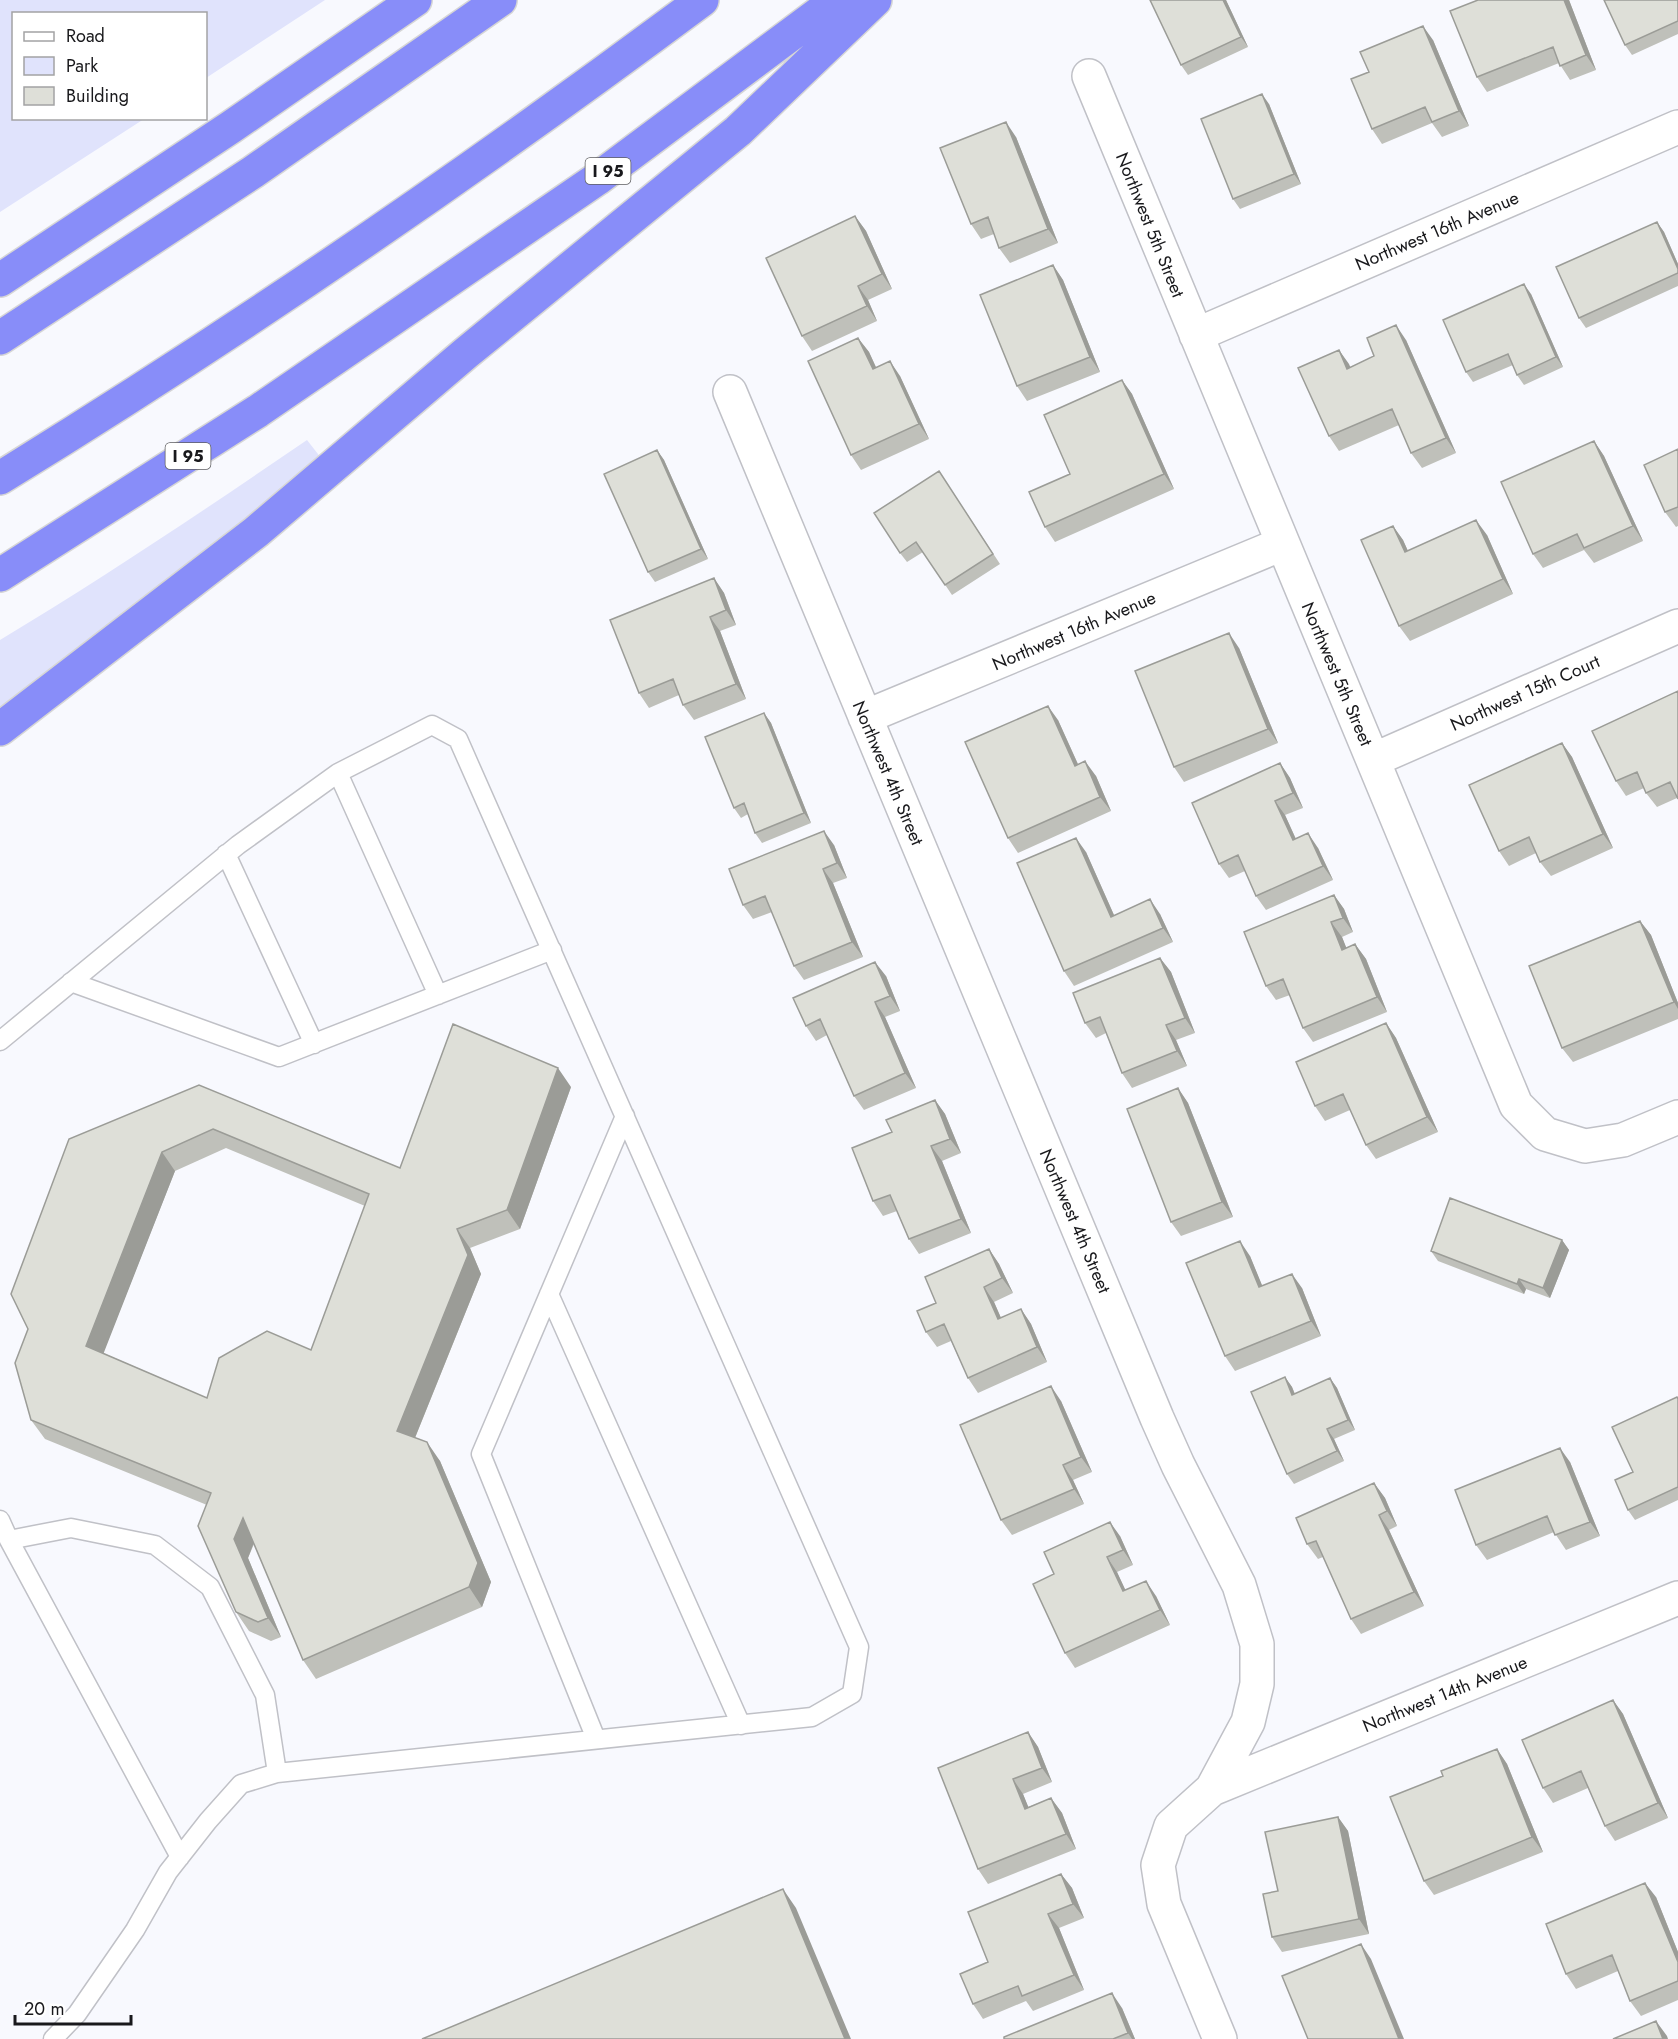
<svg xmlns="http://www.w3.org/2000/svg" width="1678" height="2039" viewBox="0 0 1678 2039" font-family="Jost,sans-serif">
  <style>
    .green { fill: #e0e3fc }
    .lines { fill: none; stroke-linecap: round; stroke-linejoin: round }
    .lane-casing { stroke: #c0c1c7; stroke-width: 21 }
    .street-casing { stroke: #c0c1c7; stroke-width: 36 }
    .highway-casing { stroke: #d6d6d6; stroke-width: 36 }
    .lane { stroke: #fff; stroke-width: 18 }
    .street { stroke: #fff; stroke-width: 33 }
    .highway { stroke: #888df9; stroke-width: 33 }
    .wall { fill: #bfc0ba; fill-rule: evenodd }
    .shaded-wall { fill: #9b9c97 }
    .building { fill: #dedfd8; stroke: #9b9c97; stroke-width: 1.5; fill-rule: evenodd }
    .labels { text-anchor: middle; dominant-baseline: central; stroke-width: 6; stroke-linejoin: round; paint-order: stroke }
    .shield { fill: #fff; stroke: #5e5e60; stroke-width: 1.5 }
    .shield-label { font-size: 16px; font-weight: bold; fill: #19191c }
    .street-label { font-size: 18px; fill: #19191c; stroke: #fff }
  </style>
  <rect width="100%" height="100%" fill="#f8f9fe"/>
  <path class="green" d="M0 0H325L206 78V14H14V118L144 119 0 212Z
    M307 440 325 463 0 710V640C105 577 206 509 307 440Z"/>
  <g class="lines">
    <g class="lane-casing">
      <path id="lane" d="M338 773 438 995
        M226 854 314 1044
        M71 982 279 1057 552 950
        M0 1041 238 845 338 773 432 725 458 739 859 1647 852 1694 812 1717 277 1773 241 1784 208 1821 168 1872 135 1930 77 2014 53 2039
        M549 1294 741 1725
        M0 1520 9 1540
        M596 1739 481 1454 625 1116
        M180 1857 9 1540 71 1528 155 1545 210 1587 265 1695 277 1773"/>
    </g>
    <g class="street-casing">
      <path id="street" d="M1089 76 1516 1105 1545 1134 1585 1146 1623 1140 1678 1117
        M1196 335 1678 127
        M730 392 1157 1418 1178 1465 1239 1585 1257 1644V1684L1248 1722 1212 1789 1171 1826 1158 1865 1164 1904 1220 2039
        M865 717 1282 544
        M1373 760 1678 626
        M1212 1789 1678 1598"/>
    </g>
    <g class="highway-casing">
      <path id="highway" d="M0 280 231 127 415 0
        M0 338 253 172 500 0
        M0 478C241 330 475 169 702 0
        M0 575 258 411 597 179 837 0
        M0 729 256 532 466 353 738 131 875 0"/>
    </g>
    <use href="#lane" class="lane"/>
    <use href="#street" class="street"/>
    <use href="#highway" class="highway"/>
  </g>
  <path class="wall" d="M1150 0H1226L1248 47 1188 75 1181 65Z
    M1569 0 1596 70 1570 80 1559 63 1487 92 1477 77Z
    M1678 0V34L1632 55 1625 45Z
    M1433 40 1469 126 1442 137 1432 123 1382 144 1372 129 1369 72Z
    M1269 104 1301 184 1240 209 1233 199Z
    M1016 137 1058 243 1010 263 999 248 994 234 981 239 971 224Z
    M855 216 866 231 892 289 868 300 877 321 812 351 802 336Z
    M1657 222 1664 232 1678 264V286L1586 328 1579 318Z
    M1053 265 1063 280 1100 372 1027 401 1017 386Z
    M1531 294 1563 367 1524 385 1517 375 1513 365 1473 382 1466 372Z
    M858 338 869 352 876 367 900 376 929 439 861 470 851 455Z
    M1406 340 1456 453 1422 468 1411 453 1399 425 1339 451 1329 436 1339 350 1350 367 1374 356Z
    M1122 380 1132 394 1174 489 1055 542 1045 527 1070 474Z
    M1594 441 1604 456 1643 541 1594 563 1584 550 1543 568 1533 554Z
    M1678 449V526L1676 527 1665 512Z
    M657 450 664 460 708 559 655 582 648 572Z
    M939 471 1000 564 952 595 923 552 907 562 900 553Z
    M1393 526 1403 540 1408 551 1487 535 1513 594 1410 641 1399 626Z
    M714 578 724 593 736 625 720 631 746 699 694 720 683 705 679 695 649 708 639 693Z
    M1239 648 1278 743 1184 782 1174 767Z
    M1678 691 1677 798 1657 807 1646 793 1644 788 1626 796 1616 781Z
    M764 713 771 723 811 823 762 843 755 833 748 814 741 818 734 808Z
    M1058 720 1078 764 1096 776 1111 811 1018 853 1008 838Z
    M1562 743 1572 757 1613 848 1551 876 1540 862 1536 853 1509 866 1499 851Z
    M1280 763 1290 778 1303 808 1285 815 1296 839 1318 848 1333 880 1266 910 1256 896 1245 871 1229 878 1219 864Z
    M834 845 847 878 833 883 863 957 804 980 794 966 772 912 753 919 743 905Z
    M1086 852 1114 915 1160 914 1173 942 1074 986 1064 971Z
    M1334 895 1344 909 1353 932 1342 937 1346 948 1355 944 1366 959 1387 1012 1313 1042 1303 1028 1290 995 1276 1000 1266 986Z
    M1640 921 1651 935 1678 1003V1019L1573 1062 1562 1048Z
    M1160 958 1171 972 1195 1033 1176 1040 1187 1066 1132 1088 1122 1073 1106 1033 1096 1038 1085 1023Z
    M886 976 900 1011 885 1017 916 1088 864 1110 854 1096 827 1035 816 1041 806 1026Z
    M1386 1023 1396 1038 1438 1132 1376 1159 1366 1145 1350 1110 1325 1121 1315 1106Z
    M199 1085 400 1168 571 1087 520 1229 470 1248 481 1274 415 1438 440 1461 491 1582 482 1607 316 1679 303 1660 254 1544 248 1558 281 1637 271 1641 249 1631 236 1612 207 1505 45 1439 31 1420 28 1329ZM226 1148 365 1206 311 1350 207 1398 103 1353 175 1171Z
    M1178 1088 1188 1103 1233 1217 1181 1236 1171 1222Z
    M935 1100 945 1114 961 1153 942 1161 971 1233 919 1254 909 1239 897 1211 883 1216 873 1201Z
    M1562 1240 1569 1250 1550 1298 1526 1289 1524 1294 1438 1261 1431 1251Z
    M989 1249 999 1264 1013 1293 994 1302 1001 1318 1021 1309 1031 1324 1047 1362 978 1393 968 1378 951 1341 937 1347 926 1332 936 1303Z
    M1250 1256 1262 1286 1302 1288 1321 1336 1235 1371 1225 1356Z
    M1285 1377 1292 1387 1295 1394 1330 1378 1337 1388 1355 1430 1334 1439 1344 1461 1294 1484 1287 1474Z
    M1678 1398V1500L1635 1520 1628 1510 1633 1472Z
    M1061 1401 1092 1472 1073 1480 1084 1504 1012 1535 1001 1520Z
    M1570 1462 1600 1536 1566 1550 1554 1532 1487 1560 1476 1545Z
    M1374 1483 1385 1498 1397 1526 1389 1530 1424 1606 1361 1634 1351 1619 1323 1557 1318 1559 1307 1544Z
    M1120 1536 1133 1565 1117 1572 1125 1590 1156 1596 1170 1625 1075 1668 1065 1653 1054 1574Z
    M1613 1700 1623 1714 1668 1818 1615 1841 1605 1826 1588 1788 1553 1803 1543 1788Z
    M1028 1732 1038 1747 1052 1782 1023 1794 1028 1807 1051 1798 1062 1813 1076 1849 988 1884 978 1869Z
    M1497 1749 1507 1764 1543 1852 1434 1895 1424 1881 1443 1776Z
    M1338 1817 1348 1831 1369 1934 1282 1952 1272 1937 1278 1891Z
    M1061 1874 1072 1888 1084 1918 1059 1928 1084 1990 1033 2011 1026 2001 983 2019 973 2004 988 1962Z
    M1656 1897 1678 1952V2000L1641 2016 1630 2001 1618 1971 1576 1989 1566 1974Z
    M1122 2008 1135 2039H1004Z"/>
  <path class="shaded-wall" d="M1223 0H1226L1248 47 1241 37Z
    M1564 0H1569L1596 70 1586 55Z
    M1423 26 1433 40 1469 126 1459 111Z
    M1262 94 1269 104 1301 184 1294 174Z
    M1006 122 1016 137 1058 243 1048 229Z
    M855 216 866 231 892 289 882 274Z
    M1657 222 1664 232 1678 264V269Z
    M1053 265 1063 280 1100 372 1090 357Z
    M1524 284 1531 294 1563 367 1556 357Z
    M858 286 868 300 877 321 867 306Z
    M1396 325 1406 340 1456 453 1446 438Z
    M858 338 869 352 883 383 873 369Z
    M1339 350 1349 364 1357 383 1347 369Z
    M890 361 900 376 929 439 919 424Z
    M1122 380 1132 394 1174 489 1164 474Z
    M1594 441 1604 456 1643 541 1633 526Z
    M657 450 664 460 708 559 701 549Z
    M1476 520 1487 535 1513 594 1503 579Z
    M1393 526 1403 540 1415 567 1405 552Z
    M714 578 724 593 736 625 726 610Z
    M710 617 720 631 746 699 736 684Z
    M1229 633 1239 648 1278 743 1268 729Z
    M1048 706 1058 720 1085 780 1075 766Z
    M764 713 771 723 811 823 804 813Z
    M1562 743 1572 757 1613 848 1603 834Z
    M1085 761 1096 776 1111 811 1100 797Z
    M1280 763 1290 778 1303 808 1293 793Z
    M1275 801 1285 815 1303 855 1293 840Z
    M824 831 834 845 847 878 837 863Z
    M1308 833 1318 848 1333 880 1323 866Z
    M1076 838 1086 852 1121 931 1111 917Z
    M823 869 833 883 863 957 852 942Z
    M1334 895 1344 909 1353 932 1343 918Z
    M1150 899 1160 914 1173 942 1163 928Z
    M1640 921 1651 935 1678 1003V1009L1674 1002Z
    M1331 922 1342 937 1353 964 1342 950Z
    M1355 944 1366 959 1387 1012 1377 997Z
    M1160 958 1171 972 1195 1033 1185 1018Z
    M875 962 886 976 900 1011 890 996Z
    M875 1002 885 1017 916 1088 905 1073Z
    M1386 1023 1396 1038 1438 1132 1427 1117Z
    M1166 1025 1176 1040 1187 1066 1177 1051Z
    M558 1068 571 1087 520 1229 507 1210Z
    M1178 1088 1188 1103 1233 1217 1222 1202Z
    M935 1100 945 1114 961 1153 950 1139Z
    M931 1146 942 1161 971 1233 961 1219Z
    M162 1152 175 1171 99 1365 86 1346Z
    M457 1229 470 1248 481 1274 410 1450 397 1431Z
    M1562 1240 1569 1250 1550 1298 1543 1288Z
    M1240 1241 1250 1256 1269 1302 1259 1287Z
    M989 1249 999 1264 1013 1293 1002 1278Z
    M1292 1274 1302 1288 1321 1336 1311 1321Z
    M1519 1279 1526 1289 1524 1294 1517 1284Z
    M984 1287 994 1302 1008 1334 998 1319Z
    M1021 1309 1031 1324 1047 1362 1037 1347Z
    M1285 1377 1292 1387 1299 1405 1292 1395Z
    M1330 1378 1337 1388 1355 1430 1348 1420Z
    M1051 1386 1061 1401 1092 1472 1081 1457Z
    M1327 1429 1334 1439 1344 1461 1337 1451Z
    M427 1442 440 1461 491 1582 482 1607 469 1587Z
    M1560 1448 1570 1462 1600 1536 1590 1522Z
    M1063 1465 1073 1480 1084 1504 1074 1489Z
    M1374 1483 1385 1498 1397 1526 1387 1511Z
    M1379 1515 1389 1530 1424 1606 1414 1592Z
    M243 1518 256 1537 248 1558 281 1637 268 1618 234 1539Z
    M1110 1522 1120 1536 1133 1565 1123 1550Z
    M1107 1557 1117 1572 1133 1606 1123 1591Z
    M1146 1581 1156 1596 1170 1625 1160 1610Z
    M1613 1700 1623 1714 1668 1818 1658 1803Z
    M1028 1732 1038 1747 1052 1782 1042 1768Z
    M1497 1749 1507 1764 1543 1852 1532 1837Z
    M1013 1779 1023 1794 1035 1823 1025 1809Z
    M1051 1798 1062 1813 1076 1849 1066 1834Z
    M1338 1817 1348 1831 1369 1934 1359 1919Z
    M1061 1874 1072 1888 1084 1918 1073 1904Z
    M1645 1883 1656 1897 1678 1952V1962Z
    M783 1889 796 1908 851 2039H845Z
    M1048 1914 1059 1928 1084 1990 1074 1975Z
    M1361 1944 1371 1959 1404 2039H1399Z
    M1112 1993 1122 2008 1135 2039H1132L1128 2033Z
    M1656 2021 1667 2036 1668 2039H1663Z"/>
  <path class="building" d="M1150 0H1223L1241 37 1181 65Z
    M1478 0H1564L1586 55 1560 66 1553 47 1477 77 1450 11Z
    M1604 0H1678V21L1625 45Z
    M1423 26 1459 111 1432 122 1425 107 1372 129 1351 79 1369 72 1360 52Z
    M1262 94 1294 174 1233 199 1201 119Z
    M1006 122 1048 229 999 248 988 217 971 224 940 148Z
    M855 216 882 274 858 286 867 306 802 336 766 258Z
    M1657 222 1678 269V273L1579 318 1556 267Z
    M1053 265 1090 357 1017 386 980 295Z
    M1524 284 1556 357 1517 375 1508 354 1466 372 1443 320Z
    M1396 325 1446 438 1411 453 1392 409 1329 436 1298 368 1339 350 1347 369 1374 356 1367 338Z
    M858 338 873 369 890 361 919 424 851 455 808 361Z
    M1122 380 1164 474 1045 527 1029 492 1070 474 1044 415Z
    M1594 441 1633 526 1584 548 1577 534 1533 554 1501 482Z
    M1678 449V507L1665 512 1644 465Z
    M657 450 701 549 648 572 604 474Z
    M939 471 993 554 945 585 916 542 900 553 874 513Z
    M1476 520 1503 579 1399 626 1361 540 1393 526 1405 552Z
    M714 578 726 610 710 617 736 684 683 705 673 679 639 693 610 620Z
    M1229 633 1268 729 1174 767 1135 671Z
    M1678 691V799L1670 782 1646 793 1637 772 1616 781 1592 731Z
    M1048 706 1075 766 1085 761 1100 797 1008 838 965 742Z
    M764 713 804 813 755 833 744 803 734 808 705 737Z
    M1562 743 1603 834 1540 862 1529 837 1499 851 1469 785Z
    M1280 763 1293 793 1275 801 1293 840 1308 833 1323 866 1256 896 1238 855 1219 864 1192 803Z
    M824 831 837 863 823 869 852 942 794 966 765 896 743 905 729 869Z
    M1076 838 1111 917 1150 899 1163 928 1064 971 1017 863Z
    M1334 895 1343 918 1331 922 1342 950 1355 944 1377 997 1303 1028 1283 979 1266 986 1244 932Z
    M1640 921 1674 1002 1562 1048 1529 966Z
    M1160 958 1185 1018 1166 1025 1177 1051 1122 1073 1100 1017 1085 1023 1073 993Z
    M875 962 890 996 875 1002 905 1073 854 1096 820 1019 806 1026 793 998Z
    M1386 1023 1427 1117 1366 1145 1343 1094 1315 1106 1296 1062Z
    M453 1024 558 1068 507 1210 457 1229 468 1255 397 1431 427 1442 478 1563 469 1587 303 1660 243 1518 234 1539 268 1618 258 1622 236 1612 198 1526 211 1493 31 1420 15 1363 28 1329 11 1294 69 1139 199 1085 400 1168ZM213 1129 369 1194 311 1350 267 1331 219 1358 207 1398 86 1346 162 1152Z
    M1178 1088 1222 1202 1171 1222 1127 1109Z
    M935 1100 950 1139 931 1146 961 1219 909 1239 890 1195 873 1201 852 1148 892 1132 886 1120Z
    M1450 1198 1562 1240 1543 1288 1519 1279 1517 1284 1431 1251Z
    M1240 1241 1259 1287 1292 1274 1311 1321 1225 1356 1186 1263Z
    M989 1249 1002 1278 984 1287 998 1319 1021 1309 1037 1347 968 1378 944 1324 926 1332 917 1311 936 1303 925 1277Z
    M1285 1377 1292 1395 1330 1378 1348 1420 1327 1429 1337 1451 1287 1474 1251 1392Z
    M1051 1386 1081 1457 1063 1465 1074 1489 1001 1520 960 1425Z
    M1677 1397 1678 1399V1487L1628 1510 1615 1480 1633 1472 1612 1427Z
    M1560 1448 1590 1522 1555 1535 1547 1516 1476 1545 1455 1490Z
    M1374 1483 1387 1511 1379 1515 1414 1592 1351 1619 1316 1541 1307 1544 1296 1518Z
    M1110 1522 1123 1550 1107 1557 1123 1591 1146 1581 1160 1610 1065 1653 1033 1584 1054 1574 1044 1552Z
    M1613 1700 1658 1803 1605 1826 1581 1771 1543 1788 1522 1740Z
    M1028 1732 1042 1768 1013 1779 1025 1809 1051 1798 1066 1834 978 1869 938 1768Z
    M1497 1749 1532 1837 1424 1881 1390 1797 1443 1776 1441 1771Z
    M1338 1817 1359 1919 1272 1937 1263 1894 1278 1891 1265 1832Z
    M1061 1874 1073 1904 1048 1914 1074 1975 1022 1996 1018 1986 973 2004 960 1974 988 1962 968 1912Z
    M1645 1883 1678 1962V1981L1630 2001 1612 1955 1566 1974 1546 1924Z
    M783 1889 845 2039H422Z
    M1361 1944 1399 2039H1308L1282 1976Z
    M1112 1993 1128 2033 1113 2039H1004V2037Z
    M1656 2021 1663 2039H1613Z"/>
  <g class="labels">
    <g class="shield">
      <rect x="585.5" y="158" width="45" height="26" rx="4.5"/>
      <rect x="165.5" y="443" width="45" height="26" rx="4.5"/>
    </g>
    <g class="shield-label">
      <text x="608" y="171">I 95</text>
      <text x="188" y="456">I 95</text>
    </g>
    <g class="street-label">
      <text transform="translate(1150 225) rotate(68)">Northwest 5th Street</text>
      <text transform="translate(1437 231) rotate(-23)">Northwest 16th Avenue</text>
      <text transform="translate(1074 631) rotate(-23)">Northwest 16th Avenue</text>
      <text transform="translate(1337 674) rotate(67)">Northwest 5th Street</text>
      <text transform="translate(1525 693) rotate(-24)">Northwest 15th Court</text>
      <text transform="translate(888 773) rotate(67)">Northwest 4th Street</text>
      <text transform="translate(1075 1221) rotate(67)">Northwest 4th Street</text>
      <text transform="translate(1445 1694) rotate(-22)">Northwest 14th Avenue</text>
    </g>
  </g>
  <rect x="12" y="12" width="195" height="108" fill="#ffffff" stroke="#a3a3a4" stroke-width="1.5"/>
  <rect x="24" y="32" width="30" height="9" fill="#ffffff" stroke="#a3a3a4" stroke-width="1.5"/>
  <text x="66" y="42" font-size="18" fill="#19191c">Road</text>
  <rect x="24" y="57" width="30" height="18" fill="#e0e3fc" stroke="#a3a3a4" stroke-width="1.5"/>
  <text x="66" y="72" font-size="18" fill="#19191c">Park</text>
  <rect x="24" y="87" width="30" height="18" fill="#dedfd8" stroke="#a3a3a4" stroke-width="1.5"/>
  <text x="66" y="102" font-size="18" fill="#19191c">Building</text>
  <path d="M15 2015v9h116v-9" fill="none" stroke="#19191c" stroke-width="3"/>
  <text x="24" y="2015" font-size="18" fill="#19191c" stroke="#ffffff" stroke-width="4.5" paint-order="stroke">20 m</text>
</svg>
